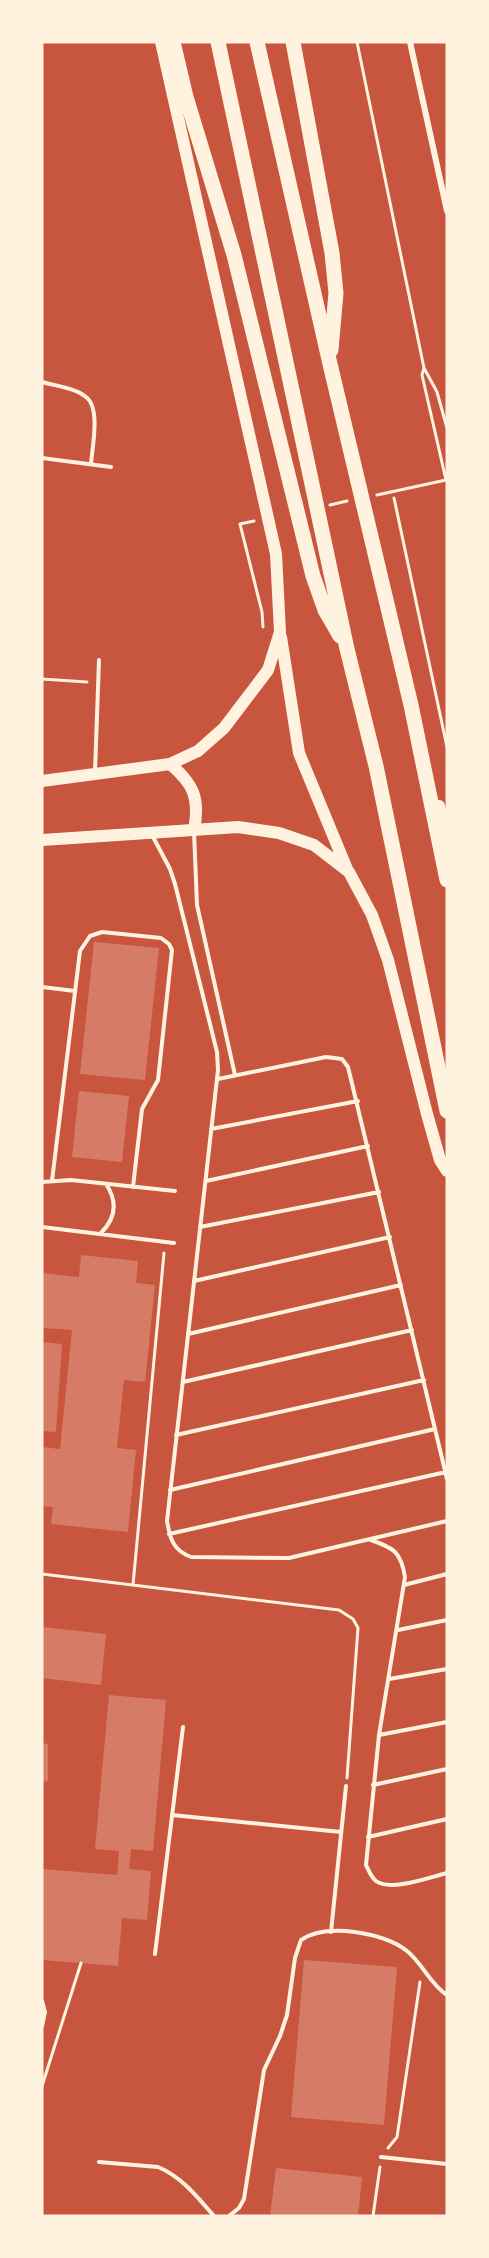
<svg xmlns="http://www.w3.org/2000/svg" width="489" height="2258" viewBox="0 0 489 2258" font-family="Montserrat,sans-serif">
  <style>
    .building { fill: #d67c66 }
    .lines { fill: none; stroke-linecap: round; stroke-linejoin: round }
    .path { stroke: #fff3e0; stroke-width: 3 }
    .service { stroke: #fff3e0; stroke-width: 4 }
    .minor { stroke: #fff3e0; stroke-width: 6 }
    .secondary { stroke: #fff3e0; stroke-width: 12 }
    .motorway { stroke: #fff3e0; stroke-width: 15 }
  </style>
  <rect width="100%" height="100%" fill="#c8553d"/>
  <path class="building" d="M94 942 159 948 145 1080 80 1074Z
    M79 1091 129 1096 122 1162 72 1157Z
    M81 1255 138 1261 136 1283 155 1285 145 1382 124 1380 117 1448 136 1450 128 1532 51 1524 53 1507 42 1506V1447L60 1449 72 1330 42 1328V1273L79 1277Z
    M42 1342 62 1344 56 1432 42 1431Z
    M42 1627 106 1634 101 1685 42 1678Z
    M109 1695 166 1700 153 1851 131 1849 129 1869 151 1871 147 1920 122 1918 118 1966 42 1960V1869L117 1875 119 1851 95 1849Z
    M42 1743 48 1744V1781L42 1782Z
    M304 1960 397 1967 384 2125 291 2117Z
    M276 2168 362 2177 358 2216H270Z"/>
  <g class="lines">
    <path class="path" d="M357 42 424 368 437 392 447 428
      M377 495 446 480 422 375 424 368
      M394 498 447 747
      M330 505 347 501
      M254 521 240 524 262 612 263 627
      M42 679 87 682
      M42 1574 339 1610 353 1619 358 1628 347 1778
      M133 1585 164 1253
      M42 2086 81 1963
      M388 2148 397 2137 420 1982
      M373 2216 380 2167"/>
    <path class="service" d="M42 382C56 386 75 388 86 397 101 408 92 448 91 464
      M42 458 111 467
      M95 772 99 660
      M194 831 197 905 235 1075
      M152 835 170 869 175 884 217 1052 218 1070 167 1521C170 1539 173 1550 191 1557L289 1558 447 1521
      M42 987 75 991
      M218 1079 326 1057 342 1059 348 1067 447 1479
      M211 1129 358 1101
      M52 1181 80 951 90 936 102 932 161 938 169 944 172 950 158 1080 142 1109 133 1187
      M206 1181 368 1146
      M42 1182 71 1180 175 1191
      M42 1227 174 1243
      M200 1227 379 1192
      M101 1233C116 1218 118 1202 106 1184
      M194 1281 390 1237
      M188 1334 401 1285
      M183 1382 412 1330
      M176 1435 424 1380
      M170 1490 435 1429
      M169 1534 446 1472
      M371 1540C394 1548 401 1552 405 1577L379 1735 366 1865C369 1871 371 1877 376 1881 391 1892 430 1877 447 1873
      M404 1585 447 1574
      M398 1630 447 1620
      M389 1679 447 1669
      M379 1735 447 1722
      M373 1785 447 1769
      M172 1815 341 1832
      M368 1837 447 1819
      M331 1932 346 1786
      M155 1954 183 1727
      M42 2001 45 2012 42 2026
      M381 2157 447 2164
      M99 2162 158 2167C182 2177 197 2197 214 2216
      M229 2216 239 2208 244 2199 264 2070 280 2036 287 2015 295 1958 301 1940C326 1923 384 1932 407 1951 423 1964 430 1984 447 1995"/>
    <path class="minor" d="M410 42 447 211"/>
    <path class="secondary" d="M281 637 299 753 347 869
      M170 764C194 784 200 799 194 830
      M42 781 170 764 198 751 224 728 268 670 280 632 276 554 161 42
      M439 806 447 837
      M42 840 238 827 279 833 314 845 349 872 372 915 388 960 427 1114 440 1160 447 1171"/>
    <path class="motorway" d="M173 42 186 97 234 255 313 576 325 610 340 636
      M218 42 347 649 376 766 447 1111
      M257 42 330 364 411 705 447 880
      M293 42 332 253 336 293 331 350"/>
  </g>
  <rect width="489" height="2258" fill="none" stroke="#fff3e0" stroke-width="87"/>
</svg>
